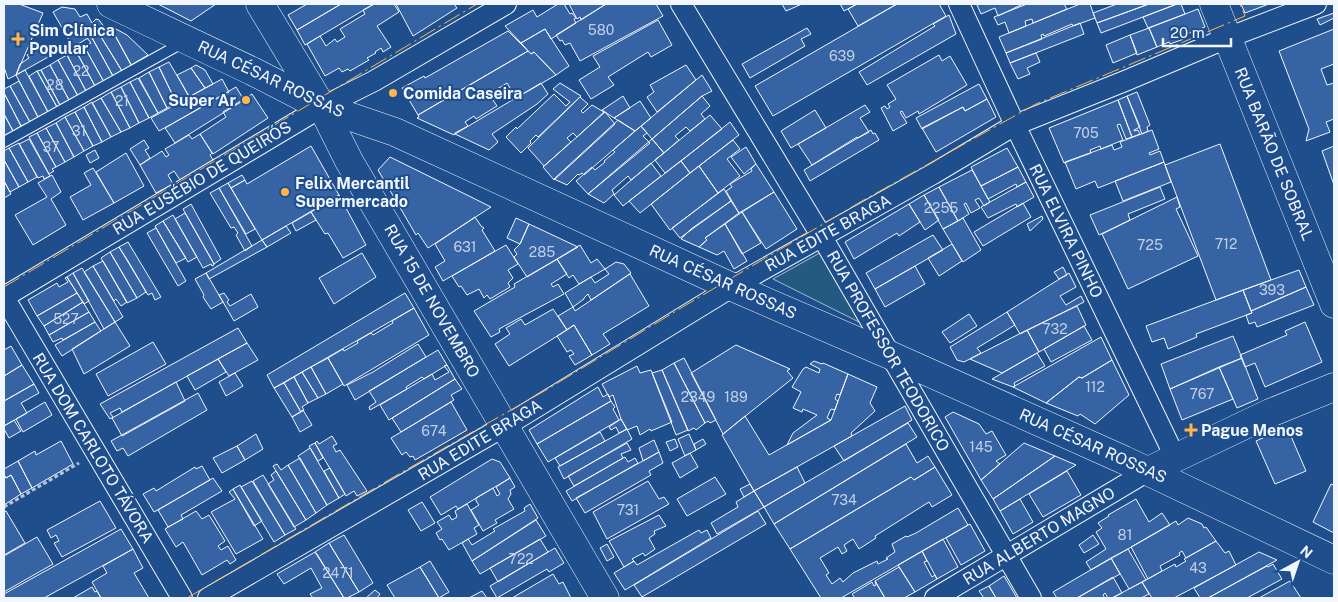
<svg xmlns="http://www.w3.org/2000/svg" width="1338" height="602" viewBox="0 0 1338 602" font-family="'Public Sans',sans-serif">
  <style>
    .green { fill: #245a82; stroke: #a8bbd7 }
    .building { fill: #3563a3; stroke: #f2f6ff }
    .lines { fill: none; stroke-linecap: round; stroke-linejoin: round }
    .lane-casing { stroke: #f2f6ff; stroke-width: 12 }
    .street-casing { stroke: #f2f6ff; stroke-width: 22 }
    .secondary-casing { stroke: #f2f6ff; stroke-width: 29 }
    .primary-casing { stroke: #f2f6ff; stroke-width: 29 }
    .path { stroke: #b3c4dc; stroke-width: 3; stroke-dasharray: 4 2.5; stroke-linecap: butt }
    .lane { stroke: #1f4e8c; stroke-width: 10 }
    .street { stroke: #1f4e8c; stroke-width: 20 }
    .secondary { stroke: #1f4e8c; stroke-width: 28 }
    .primary { stroke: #1f4e8c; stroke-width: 28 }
    .power { stroke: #ffb74d; stroke-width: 1; stroke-dasharray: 18 4 2.5 4; stroke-linecap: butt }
    .poi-dot { fill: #ffb74d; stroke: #1f4e8c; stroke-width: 2 }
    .labels { text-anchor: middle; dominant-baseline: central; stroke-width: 4; stroke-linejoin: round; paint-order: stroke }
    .number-label { font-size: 14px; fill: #c3d1e8 }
    .poi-label { font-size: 16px; font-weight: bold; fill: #f2f6ff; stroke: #1f4e8c; text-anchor: start }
    .street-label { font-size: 16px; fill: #f2f6ff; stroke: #1f4e8c }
  </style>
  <rect width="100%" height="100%" fill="#1f4e8c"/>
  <path class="green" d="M825 250 869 327 773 279Z"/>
  <path class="building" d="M4 4H19L43 13 16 75 8 79 4 67Z
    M158 4H216L191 21Z
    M307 4H341L297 30 288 15Z
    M341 4H374L305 45 297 30Z
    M374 4H394L399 12 377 26 391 47 383 52 381 48 375 52 376 53 367 58 369 60 350 71 348 69 342 72 339 68 325 76 307 44 320 36 326 46 335 39 337 42 345 37 340 29 365 14 363 10Z
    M396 4H454L457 8 413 36Z
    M558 4H564L570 14 572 13 576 18 574 19 576 23 551 39 545 29 521 43 505 26 533 10 537 17Z
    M569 4H606L581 20 580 17 577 19Z
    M606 4H656L663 16 580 61 570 43 565 45 562 40 560 41 556 35Z
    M782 4H802L786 11Z
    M840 4H857L844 11Z
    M857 4H897L858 26 848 9Z
    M897 4H939L946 16 773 116 755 86Z
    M981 4H1023L998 16 995 8 981 14 977 5Z
    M1027 4H1064L1067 9 1033 23 1032 19 1025 21 1026 26 1009 33 1005 22 998 25 994 17Z
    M1080 4H1090L1095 18 1073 26 1072 24 1044 36 1043 34 1041 35 1042 39 1006 53 999 37Z
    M1117 4H1149L1097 23 1093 13Z
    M1149 4H1177L1101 33 1097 23Z
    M1177 4H1181L1185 14 1148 28 1143 17Z
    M1241 4H1269L1245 13Z
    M62 7 75 9 80 17 87 14 92 23 96 19 99 20 105 28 73 47 53 12Z
    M1198 9 1205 27 1182 36 1184 39 1170 44 1169 42 1157 47 1149 28Z
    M1334 13V18L1320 25 1317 19Z
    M949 15 956 34 867 85 859 72 935 26 933 24Z
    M658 20 672 45 651 57 648 52 608 77 614 85 591 99 579 80 600 67 593 56Z
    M1080 23 1084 34 1010 63 1006 53Z
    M105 28 107 31 111 28 132 66 122 71 98 32Z
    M114 28 127 35 148 55 131 65 112 30Z
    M807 28 811 34 801 39 805 46 750 78 742 64Z
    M1149 28 1157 47 1137 55 1130 35Z
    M545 29 569 66 556 75 534 52 531 54 521 43Z
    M1334 29V64L1321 69 1327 85 1334 83V119L1326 122 1330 132 1306 141 1309 129 1279 51Z
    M508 31 528 51 418 115 402 88 424 76 425 78Z
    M98 32 122 71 113 76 91 36Z
    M1130 35 1137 53 1113 63 1106 45Z
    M91 36 113 76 104 82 84 46 91 43 87 38Z
    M41 46 44 47 50 56 16 75 20 64 29 58 27 55Z
    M84 46 104 82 95 86 76 51Z
    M76 51 95 86 86 91 67 55Z
    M528 51 531 54 534 52 556 75 516 98 507 83 489 94 497 106 476 119 474 116 465 122 468 126 455 133 454 135 417 118 419 117 418 115Z
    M1036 53 1040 62 1027 68 1030 74 1018 79 1010 63Z
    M67 55 86 91 78 96 58 60Z
    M939 55 942 61 950 56 967 85 919 114 918 111 906 118 902 111 900 112 907 123 893 131 881 108 885 106 887 109 890 107 888 104 896 99 887 85Z
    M58 60 78 96 69 100 50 65Z
    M169 62 189 96 176 102 159 67Z
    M50 65 69 100 60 105 41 70Z
    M196 65 205 70 213 84 205 88 191 68Z
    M686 65 696 80 657 112 647 97 654 92 650 85Z
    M159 67 176 102 167 108 149 72Z
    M191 68 205 88 189 97 177 75Z
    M25 70 48 112 38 117 16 75Z
    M41 70 60 105 57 107 37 71Z
    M37 71 57 107 48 112 29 76Z
    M149 72 167 108 158 113 139 78Z
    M702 75 712 91 702 96 652 139 641 126Z
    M138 78 158 113 149 118 130 82Z
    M222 79 229 92 159 131 151 118Z
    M19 81 38 117 30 122 10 86Z
    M130 82 149 118 139 123 121 87Z
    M541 83 548 94 537 104 492 134 498 142 489 150 455 134Z
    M560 83 581 96 538 137 536 135 530 141 531 143 521 153 506 137 516 127 517 129 554 94 566 106 570 102 553 89Z
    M979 84 987 99 965 111 963 107 922 129 916 118Z
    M10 86 30 122 21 126 4 93V89Z
    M121 87 139 123 130 128 111 92Z
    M236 87 244 100 175 143 165 128Z
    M111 92 130 128 121 132 101 98Z
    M1137 92 1150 125 1147 127 1148 131 1142 134 1127 96Z
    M4 93 21 126 13 131 4 114Z
    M252 94 268 118 213 154 200 134 226 117 223 112Z
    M623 96 630 108 614 118 602 110Z
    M702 96 710 106 701 114 705 119 690 131 686 127 675 136 679 140 664 153 652 139Z
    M1127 96 1140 127 1134 130V131L1138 130 1140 134 1132 137 1118 100Z
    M580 97 588 104 581 111 583 113 592 105 604 112 577 137 573 133 567 138 571 142 544 166 528 148Z
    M101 98 121 132 111 137 92 103Z
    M987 99 996 117 936 152 922 128 963 107 965 111Z
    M1118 100 1132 137 1126 139 1120 124 1117 125 1123 140 1101 149 1100 146 1090 150 1091 153 1064 163 1049 128Z
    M640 101 651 118 635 131 614 118Z
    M92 102 111 137 102 142 84 107Z
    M865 105 870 112 860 118 869 132 858 138 857 137 812 165 798 144Z
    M84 107 102 142 93 146 75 112Z
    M815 110 826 128 791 148 781 131Z
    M75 112 93 146 84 151 65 117Z
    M605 112 615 124 554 180 543 167Z
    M4 114 13 131 5 135 4 134Z
    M710 115 722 129 665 173 655 160Z
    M65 117 84 151 74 157 56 123Z
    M618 120 635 131 584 175 582 173 579 175 578 174 567 185 554 179Z
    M730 122 739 135 690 173 681 161Z
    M56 123 74 157 65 162 46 128Z
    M641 126 647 133 643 136 650 143 588 194 576 181 592 167 595 170 605 162 604 161 615 152 613 150Z
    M46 128 65 162 56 167 37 133Z
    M871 130 873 134 875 133 879 140 810 181 804 170Z
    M1152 130 1159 149 1149 153 1150 155 1160 151 1164 162 1098 188 1095 181 1076 189 1065 162 1112 145 1114 150 1122 147 1120 142Z
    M37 133 56 167 52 169 54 171 49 174 29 137Z
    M200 134 212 153 210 155 213 160 180 180 174 171 168 175 173 184 156 193 140 165 162 151 166 157 169 155 165 149 189 135 192 139Z
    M29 139 50 176 44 179 43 176 38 178 19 144Z
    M652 139 664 153 631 180 628 176 612 190 614 194 604 203 588 194Z
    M144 140 149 148 145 150 150 158 140 165 130 149Z
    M733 140 740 149 727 159 740 176 718 193 699 166Z
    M19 143 37 177 28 182 9 148Z
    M1220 144 1271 280 1216 300 1165 165Z
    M311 146 339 195 262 240 231 188 245 180 247 184Z
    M1334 146V185L1322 151Z
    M746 147 756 164 744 174 731 157Z
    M9 148 28 182 19 187 4 160V151Z
    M1007 148 1018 167 981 186 971 167Z
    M95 150 99 158 90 163 86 155Z
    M126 153 144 186 114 203 96 172Z
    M390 157 471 197 491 207 428 248 418 233 416 235 378 170Z
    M4 160 19 187 10 192 4 181Z
    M681 161 690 173 640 213 629 201Z
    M1164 162 1171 182 1123 201 1115 181Z
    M651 163 661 176 623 206 614 195Z
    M756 164 774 192 739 213 726 191 732 187 730 184 752 171 751 169Z
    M699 166 718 193 670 230 651 204Z
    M1018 167 1026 182 1017 187 1016 184 988 199 981 186Z
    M93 168 114 203 83 220 70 197 91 185 84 173Z
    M972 170 990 202 984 206 979 198 975 200 980 208 971 213 966 203 964 204 969 214 958 221 939 187Z
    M52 175 61 192 51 199 66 225 33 245 15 215 47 197 38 183Z
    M242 175 245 180 231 188 228 183Z
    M4 181 11 194 4 198Z
    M1026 182 1034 197 1017 207 1016 204 988 218 981 207Z
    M228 183 255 229 246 234 219 188Z
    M939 187 958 221 943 229 924 195Z
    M1160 187 1165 199 1128 214 1130 220 1099 235 1090 215Z
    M219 188 252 246 245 251 236 235 238 233 234 227 231 228 210 193Z
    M724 189 731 201 680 238 672 228Z
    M774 192 797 229 766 249 742 212Z
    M339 195 366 245 343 258 328 233 325 234 311 212Z
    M924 195 939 220 925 230 909 204Z
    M1177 197 1180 207 1176 209 1198 256 1128 289 1102 234Z
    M731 201 739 213 705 238 707 240 699 247 681 239 691 229Z
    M1023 203 1031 217 983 246 974 232Z
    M191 204 221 259 214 264 183 209Z
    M909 204 920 222 899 236 897 233 854 259 845 242Z
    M311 212 316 220 296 231 292 223Z
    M742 212 761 243 742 254 725 224Z
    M185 213 214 264V265L212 266 211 264 203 268 175 219Z
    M173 215 197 257 188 262 163 221Z
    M1042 216 1043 219 1030 231 1027 224Z
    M475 217 481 226 484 228 482 230 495 251 443 281 435 267 445 261 435 244Z
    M516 218 529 224 520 244 507 238Z
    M963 218 981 250 963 262 943 229Z
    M163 221 186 258 176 263 155 226Z
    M529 224 544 231 578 247 527 277 514 257 517 254 514 250 520 244Z
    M725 224 747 261 734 269 724 251 717 255 699 247 707 240 705 238Z
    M286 226 291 233 267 247 262 240Z
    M156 228 186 281 178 286 147 233Z
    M933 235 943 250 875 289 866 273Z
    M262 240 267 247 209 279 206 273Z
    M128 242 161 297 155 300 152 293 148 295 128 261 119 247Z
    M952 244 962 261 939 276 928 258Z
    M506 245 518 264 508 270 513 278 508 283 510 287 490 299 487 295 484 298 479 289 467 295 461 286 459 287 452 276Z
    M580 245 591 263 597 259 605 269 579 284 573 275 569 278 557 259Z
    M119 247 146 292 137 298 110 252Z
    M110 252 137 298 127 303 101 258Z
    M362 253 376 277 334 304 319 278Z
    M557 259 567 274 551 284 553 287 558 284 564 294 499 329 500 332 491 337 474 311 515 287 514 284Z
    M103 261 127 302 121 306 116 299 114 301 93 266Z
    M616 262 624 264 631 273 591 300 588 294 584 298V299L573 307 565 293 591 277 595 283 609 274 605 269Z
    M93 266 123 317 115 322 84 272Z
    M915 266 925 284 885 307 875 289Z
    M1063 267 1067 275 1059 279 1054 272Z
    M82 268 115 322 104 329 73 273Z
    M1299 270 1306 287 1251 311 1243 290Z
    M73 273 89 301 84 304 67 277Z
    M206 273 223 302 211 309 203 297 204 295 195 279Z
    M1069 273 1076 287 1060 296 1066 305 1081 296 1084 302 1020 334 1007 312Z
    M630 274 649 306 603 334 610 344 592 355 574 325 567 330 558 316 573 307 575 311Z
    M67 277 77 293 37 316 28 300 57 283 59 287 68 282 65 278Z
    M1306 287 1314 305 1257 327 1255 322 1249 324 1246 315 1252 313 1251 311Z
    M1243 290 1252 313 1196 334 1197 337 1168 349 1164 338 1152 342 1146 326Z
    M77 293 83 302 44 326 37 316Z
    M224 293 229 300 227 302 230 306 251 294 258 307 234 321 219 295Z
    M405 293 414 308 274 388 267 375Z
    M83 302 89 312 49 335 44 326Z
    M1077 306 1086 325 1039 352 1027 330Z
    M414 308 429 335 344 386 328 358 343 349 344 351 358 343 357 341 371 333 373 335 393 323 392 321Z
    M553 309 567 330 509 366 495 344 510 334 506 328 521 319 525 325Z
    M89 312 95 322 63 340 62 338 53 342 49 335Z
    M1007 312 1015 325 977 348 981 353 964 362 957 360 950 347Z
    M969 314 977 326 950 343 942 332Z
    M95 322 101 331 62 356 55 345Z
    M115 322 130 346 84 374 72 349Z
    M1305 322 1322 362 1265 387 1255 363 1245 367 1240 355 1287 335 1285 331Z
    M574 325 592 355 575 365 569 356 574 354 571 350 567 352 557 336Z
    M1084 326 1092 340 1051 362 1044 349Z
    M238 328 247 343 122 412 120 408 110 413 113 417 110 419 100 404Z
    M1027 330 1039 352 1002 373 970 359Z
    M1233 336 1242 358 1170 389 1161 364Z
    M1101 337 1112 360 1082 378 1079 377 1046 403 1013 387Z
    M153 342 166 364 108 396 96 374Z
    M247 343 258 360 229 376 218 359Z
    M418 344 426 357 355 400 347 385 373 372Z
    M736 345 790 369 787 371 793 378 723 434 691 373Z
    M11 346 22 365 4 376V350Z
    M438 350 447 365 424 379 422 377 406 387 407 389 370 410 369 407 376 402 369 391Z
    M1037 353 1045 366 1014 383 1015 386 1013 387 992 379Z
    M328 358 343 384 326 394 311 367Z
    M684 358 716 420 710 423 708 421 705 423 674 363Z
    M1242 358 1258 399 1237 408 1219 367Z
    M218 359 226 372 195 390 187 376Z
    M1112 360 1129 395 1095 424 1080 414 1078 416 1046 403 1079 377 1082 378Z
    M814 361 822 364 823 363 848 374 840 395 837 394 835 399 838 401 835 410 831 409 827 418 831 420 787 445 793 433 817 415 803 409 802 412 793 408 801 392 792 387 803 369 806 367 819 373 820 369 810 364Z
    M674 363 705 423 696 430 694 428 688 431 662 370Z
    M22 365 34 384 4 401V376Z
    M447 365 455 379 389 420 380 405 432 374 435 380 449 372 444 366Z
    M637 366 640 373 651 370 672 422 651 431 650 429 640 435 637 426 627 430 621 419 613 395 609 397 602 384Z
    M311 367 326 394 318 398 302 372Z
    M1219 367 1233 399 1182 420 1170 389Z
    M662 370 688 430 676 435 652 373Z
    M302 372 318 398 308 403 294 377Z
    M235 373 243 386 226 396 219 382Z
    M848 374 877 387 870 403 875 411 851 433 852 436 754 491 722 435 745 416 769 455 831 420Z
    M294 377 308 403 302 407 304 410 301 412 284 383Z
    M455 379 462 389 451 395 454 400 401 432 392 418Z
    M176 382 185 401 122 436 112 418Z
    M284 383 301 412 292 417 274 388Z
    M34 384 39 393 21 403 27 413 4 426V401Z
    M598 387 603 397 608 394 611 401 537 444 529 430Z
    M198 393 207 410 128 456 123 448 117 451 111 441Z
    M611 401 615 407 613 409 619 420 548 462 537 444Z
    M45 402 52 415 23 432 16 419Z
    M451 402 467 430 415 460 413 456 410 457 406 452 402 455 391 438Z
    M905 406 912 420 844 461 834 446Z
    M303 410 312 425 300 432 292 417Z
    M953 412 979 424 986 434 992 431 1006 455 996 461 1000 464 981 480 945 417Z
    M621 419 627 429 619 433 616 427 611 430 609 427Z
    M14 420 21 431 9 438 4 429V426Z
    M908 423 917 437 774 524 764 507Z
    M1287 427 1306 471 1275 484 1256 441Z
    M627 429 632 439 564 479 558 467Z
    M600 432 605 441 560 466 555 458Z
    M256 434 263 449 245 460 237 446Z
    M689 434 696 450 685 456 678 439Z
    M332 436 337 444 333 446 336 452 340 450 367 491 357 496 354 491 346 496 315 443 317 441 319 444Z
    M675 439 678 447 670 451 666 442Z
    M703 439 706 444 696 450 694 444Z
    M654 440 659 452 643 461 639 448Z
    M61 441 73 464 32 488 18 461 35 451 36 455Z
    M315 443 323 458 318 461 309 446Z
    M627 443 631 450 621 454 623 458 574 486 568 476Z
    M1024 443 1055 456 993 499 981 480Z
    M906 444 917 463 928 456 935 467 914 480 911 477 790 549 774 524Z
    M237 446 245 460 222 473 213 458Z
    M310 448 339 498 327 505 298 456Z
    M659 452 663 463 649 471 651 475 585 513 576 498Z
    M690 453 698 467 680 478 672 463Z
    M1055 456 1076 465 1000 511 993 499Z
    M625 457 628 462 635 458 638 463 572 501 566 491Z
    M300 458 327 505 316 513 288 465Z
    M492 459 500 462 510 478 458 509 456 506 441 515 430 497Z
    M18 461 32 488 21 494 11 475 6 478 4 475V469Z
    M277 464 281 470 288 465 316 513 306 520 273 466Z
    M202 466 210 480 154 512 143 494 154 488 156 491 195 467 196 469Z
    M797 467 805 483 764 507 754 491Z
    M935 467 952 495 932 507 929 502 875 536 876 538 859 549 853 539 844 545 847 551 842 554 838 547 820 558 829 573 826 575 832 584 840 578 843 582 853 573 877 561 878 564 888 559 886 558 895 552 892 544 906 536 907 537 916 533 958 508 968 525 841 598H821L790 549 911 477 914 480Z
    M330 468 345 494 339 498 324 471Z
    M276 471 306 520 294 527 268 484 274 480 271 475Z
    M1067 471 1081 495 1043 517 1029 494Z
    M4 475 6 478 11 475 21 494 4 505Z
    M263 475 296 529 285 535 253 481Z
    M715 477 726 494 687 516 677 499Z
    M213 478 222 491 181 515 183 519 168 527 158 510Z
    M510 478 515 487 510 490 511 494 508 499 514 509 495 520 497 523 483 531 471 510 479 505 476 501V498L493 488 497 496 500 494 496 487Z
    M252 481 285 535 274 542 241 487Z
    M648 481 659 499 664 497 669 504 607 539 593 512Z
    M750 484 754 491 744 497 740 489Z
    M1331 484 1334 485V533L1313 522Z
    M240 485 262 521 254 526 233 489Z
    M233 489 263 539 236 554 211 512 235 499 229 492Z
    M754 491 764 507 717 534 711 523 738 507 736 502Z
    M1020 499 1033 522 1013 534 1000 511Z
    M1136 499 1149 522 1162 513 1170 525 1091 570 1086 562 1106 549 1096 532 1102 528 1098 523 1109 516 1108 515Z
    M100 501 116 528 62 557 54 543 59 541 56 535 51 538 47 530Z
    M422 502 435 523 421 531 408 510Z
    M467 504 479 525 474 528 477 534 449 550 442 539 440 540 436 533 442 529 437 522 449 515 452 520 457 517 455 511Z
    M530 504 538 518 472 561 462 543 468 539 472 545 495 531 493 529 525 511 524 508Z
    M6 511 25 543 4 555V512Z
    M196 511 202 519 209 515 225 541 218 546 221 550 228 546 236 560 230 564 227 560 202 575 183 542 176 547 165 529Z
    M758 511 766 524 642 597 634 585Z
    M659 515 666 526 654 531 655 534 649 538 655 549 645 556 643 553 632 559 634 561 624 567 609 541Z
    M1188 518 1202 524 1204 528 1206 527 1216 541 1186 558 1182 551 1179 553 1180 555 1160 566 1162 571 1148 579 1131 547 1176 521 1178 525Z
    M536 520 546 536 480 574 472 561Z
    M970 524 985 551 961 565 946 538Z
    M121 529 133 549 44 598H4V594Z
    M699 530 701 533 707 530 711 538 625 590 614 573 634 561 637 565Z
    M344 535 373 583 359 592 329 543Z
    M1093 535 1099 544 1084 553 1079 545Z
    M37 537 53 564 4 592V556Z
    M540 539 548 552 498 582 490 568Z
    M943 539 958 567 937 579 922 551Z
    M1216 541 1225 553 1229 551 1236 565 1174 598H1152L1142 582 1175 564 1176 567 1186 561 1184 559Z
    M329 543 359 592 347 598H344L315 552Z
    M607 544 614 557 607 561 600 548Z
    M555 548 564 563 549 572 547 569 497 598 490 586Z
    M133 549 143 568 134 573 149 598H101L92 582 107 573 103 566Z
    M1128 549 1146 580 1129 589 1111 558Z
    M922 551 927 561 924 562 932 577 935 575 937 579 915 592 898 565Z
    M315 552 317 554 344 598H313L310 594 322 588 311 568 284 584 277 574Z
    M1259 552 1277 560 1208 598H1200L1194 588Z
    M1111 558 1120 574 1077 598H1057L1053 592Z
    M430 561 449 592 439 598 420 567Z
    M1273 564 1282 579 1247 598H1208L1267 566 1268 567Z
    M420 567 439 598H395L387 585Z
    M899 567 915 592 904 598H885L875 581Z
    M553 574 559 584 563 582 571 598H512Z
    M1004 576 1017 598H996L989 586Z
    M1113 577 1122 593 1112 598H1108L1105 593 1103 595 1105 598H1077Z
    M875 581 885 598H855L852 594 872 582 874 586 876 585Z
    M1290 581 1301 598H1259Z
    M1142 582 1149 594 1141 598H1112Z
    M989 586 996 598H984L979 591Z
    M92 587 95 592 97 591 101 598H73Z
    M375 590 380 594 377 598H366Z
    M482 591 487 598H469Z"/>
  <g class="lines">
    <g class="lane-casing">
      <path id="lane" d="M4 142 184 42"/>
    </g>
    <g class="street-casing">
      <path id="street" d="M681 4 822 237 1031 598
        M959 4 1015 125 1175 457
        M4 297 322 107 374 81 506 4
        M4 297 182 598
        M208 598 517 419 732 287 933 174 1015 125 1125 81 1227 38 1316 4
        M935 598 1148 471"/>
    </g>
    <g class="secondary-casing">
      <path id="secondary" d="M111 4 252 71 322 107 395 132 732 287 892 356 1124 460 1334 560
        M1148 471 1270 413 1334 387"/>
    </g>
    <g class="primary-casing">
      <path id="primary" d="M260 4 322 107 349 161 605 598
        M1214 4 1334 304"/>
    </g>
    <path class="path" d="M4 507 79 463"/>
    <use href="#lane" class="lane"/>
    <use href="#street" class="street"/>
    <use href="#secondary" class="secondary"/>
    <use href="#primary" class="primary"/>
    <path class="power" d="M4 287 477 4
      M187 598 404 471 546 390 686 305 862 201 1036 104 1245 16 1240 4"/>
  </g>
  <g class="poi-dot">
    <path d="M15.5 31.5h5v5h5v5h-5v5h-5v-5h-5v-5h5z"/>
    <circle cx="393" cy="93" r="5"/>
    <circle cx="246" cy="100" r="5"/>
    <circle cx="285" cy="192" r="5"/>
    <path d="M1188.5 422.5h5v5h5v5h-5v5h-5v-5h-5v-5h5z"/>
  </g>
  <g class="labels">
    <g class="number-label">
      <text x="601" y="30">580</text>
      <text x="842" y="56">639</text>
      <text x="81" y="71">22</text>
      <text x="55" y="85">28</text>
      <text x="122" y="101">21</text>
      <text x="79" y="131">31</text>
      <text x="1086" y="133">705</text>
      <text x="51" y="147">37</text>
      <text x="941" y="208">2255</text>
      <text x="1226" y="244">712</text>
      <text x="1150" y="245">725</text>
      <text x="465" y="247">631</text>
      <text x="542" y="252">285</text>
      <text x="1272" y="290">393</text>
      <text x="66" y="319">527</text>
      <text x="1055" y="329">732</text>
      <text x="1095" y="387">112</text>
      <text x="1202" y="394">767</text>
      <text x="698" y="397">2349</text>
      <text x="736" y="397">189</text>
      <text x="434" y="431">674</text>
      <text x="981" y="447">145</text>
      <text x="844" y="500">734</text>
      <text x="628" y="510">731</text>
      <text x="1125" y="535">81</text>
      <text x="521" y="559">722</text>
      <text x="1198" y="568">43</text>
      <text x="338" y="573">2471</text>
    </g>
    <g class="poi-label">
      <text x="29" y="30">Sim Clínica<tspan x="29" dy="18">Popular</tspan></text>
      <text x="403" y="93">Comida Caseira</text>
      <text x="236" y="100" text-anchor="end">Super Ar</text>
      <text x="295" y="183">Felix Mercantil<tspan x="295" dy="18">Supermercado</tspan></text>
      <text x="1201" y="430">Pague Menos</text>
    </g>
    <g class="street-label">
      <text transform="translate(271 79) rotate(25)">RUA CÉSAR ROSSAS</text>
      <text transform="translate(1274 154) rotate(68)">RUA BARÃO DE SOBRAL</text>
      <text transform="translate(202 178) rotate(-31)">RUA EUSÉBIO DE QUEIRÓS</text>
      <text transform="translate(1066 231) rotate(64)">RUA ELVIRA PINHO</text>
      <text transform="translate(828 233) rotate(-29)">RUA EDITE BRAGA</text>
      <text transform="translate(723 282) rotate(24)">RUA CÉSAR ROSSAS</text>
      <text transform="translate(432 301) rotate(60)">RUA 15 DE NOVEMBRO</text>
      <text transform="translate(888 351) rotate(60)">RUA PROFESSOR TEODORICO</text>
      <text transform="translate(480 440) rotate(-31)">RUA EDITE BRAGA</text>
      <text transform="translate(1093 446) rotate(24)">RUA CÉSAR ROSSAS</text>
      <text transform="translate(93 448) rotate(59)">RUA DOM CARLOTO TÁVORA</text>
      <text transform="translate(1039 536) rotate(-31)">RUA ALBERTO MAGNO</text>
    </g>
  </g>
  <rect width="1338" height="602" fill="none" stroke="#f2f6ff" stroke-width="10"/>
  <g transform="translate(1298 562) rotate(40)" stroke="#1f4e8c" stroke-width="4" paint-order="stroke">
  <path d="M0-4L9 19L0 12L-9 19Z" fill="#f2f6ff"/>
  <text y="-8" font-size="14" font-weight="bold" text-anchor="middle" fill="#f2f6ff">N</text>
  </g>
  <path d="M1163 38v8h68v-8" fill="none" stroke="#f2f6ff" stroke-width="2.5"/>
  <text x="1170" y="38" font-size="15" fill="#f2f6ff" stroke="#1f4e8c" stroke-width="4" paint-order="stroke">20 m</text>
</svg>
